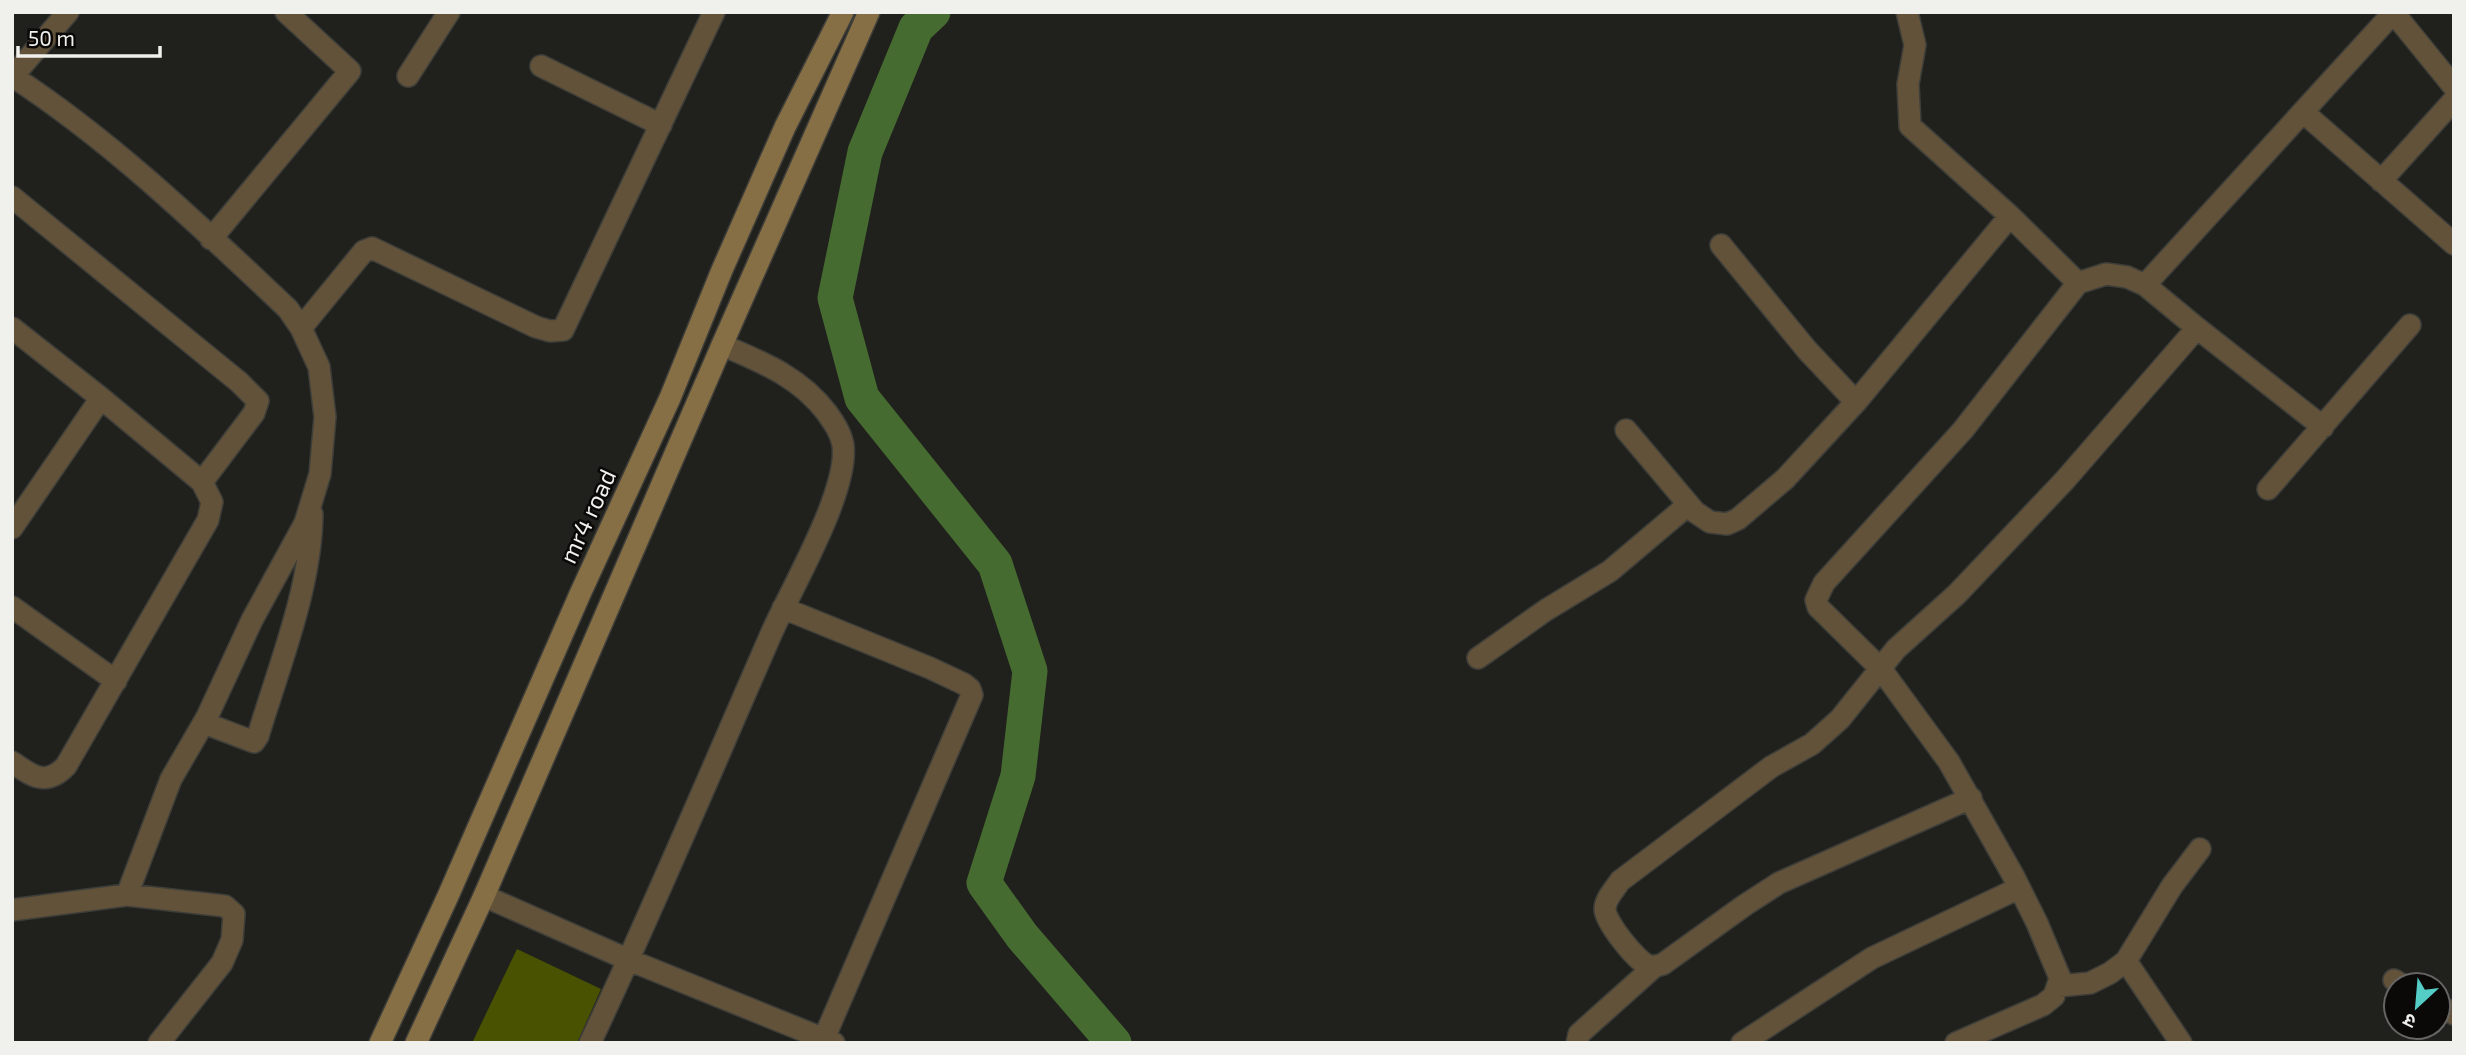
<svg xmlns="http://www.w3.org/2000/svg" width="2466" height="1055" viewBox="0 0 2466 1055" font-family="'Exo 2','Noto Sans Devanagari',sans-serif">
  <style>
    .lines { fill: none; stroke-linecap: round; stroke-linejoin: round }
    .river { stroke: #466b31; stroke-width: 35 }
    .building { fill: #495201 }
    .street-casing { stroke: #3d3d39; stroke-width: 24 }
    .secondary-casing { stroke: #3d3d39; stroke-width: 24 }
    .street { stroke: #615239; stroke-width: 21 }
    .secondary { stroke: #866e45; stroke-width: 21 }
    .labels { text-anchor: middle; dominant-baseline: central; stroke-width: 5; stroke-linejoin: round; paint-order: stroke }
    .street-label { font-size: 24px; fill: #f0f0ed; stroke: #0a0908 }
  </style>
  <rect width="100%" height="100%" fill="#20201c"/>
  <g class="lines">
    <path class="river" d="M933 12 916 28 865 152 835 298 862 398 995 564 1030 671 1018 776 984 883 1022 936 1114 1043"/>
  </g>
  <path class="building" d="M517 949 601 989 577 1043H472Z"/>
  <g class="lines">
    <g class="street-casing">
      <path id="street" d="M1907 12 1915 45 1908 84 1910 126 2010 216 2078 283 1963 430 1824 583 1816 600 1818 607 1881 669 1949 762 2014 877 2037 923 2060 978 2054 996 2043 1005 1956 1043
        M2393 12 2454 87
        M541 66 661 125
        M12 76C112 141 201 227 288 309L301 328 319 367 325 417 320 474 305 523 252 620 207 717 171 779 127 895
        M13 76 68 12
        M408 76 449 12
        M2303 112 2454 244
        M2381 181 2454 100
        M12 197 239 382 258 401 254 413 202 482
        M211 239 350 71 286 12
        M1721 245 1807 350 1856 402
        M2078 283 2106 274 2127 277 2145 285 2197 328 2323 427
        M2145 285 2394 12
        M12 328 101 398 202 482 212 502 208 520 66 766C46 787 32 776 12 762
        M301 328 364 251 372 248 536 327 550 331 563 330 714 12
        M1626 430 1695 512 1710 522 1727 524 1738 519 1785 479 1856 402 2010 216
        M2268 489 2410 325
        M12 528 101 398
        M12 607 116 681
        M783 608 930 668 964 684 970 689 972 695 822 1043
        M1478 658 1546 610 1610 571 1688 505
        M204 723 254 742 258 736C279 666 311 588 312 514
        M1971 798 1779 883 1745 905 1663 964C1658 966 1652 967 1647 965 1636 960 1605 922 1605 909 1605 899 1615 889 1620 881L1771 767 1812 744 1840 719 1896 649 1957 594 2065 480 2197 328
        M484 896 629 960 834 1043
        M12 910 127 895 225 906 234 914 232 940 222 963 159 1043
        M2126 961 2181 1043
        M2394 980 2402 985
        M2059 986 2090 983 2110 973 2126 961 2172 886 2200 849
        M2438 1005 2454 1014
        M590 1043C654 907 712 769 772 632 792 587 849 491 843 445 841 433 834 423 827 413 800 377 762 362 722 345
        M1577 1043 1579 1034 1588 1026 1655 966
        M1742 1043 1872 958 2019 888"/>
    </g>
    <g class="secondary-casing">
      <path id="secondary" d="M380 1043 448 896 580 594 670 398 722 270 785 127 843 12
        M416 1043 484 896 722 345 869 12"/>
    </g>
    <use href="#street" class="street"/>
    <use href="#secondary" class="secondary"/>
  </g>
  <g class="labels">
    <g class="street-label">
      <text transform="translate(587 516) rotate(-65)">mr4 road</text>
    </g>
  </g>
  <rect width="2466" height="1055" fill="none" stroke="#f0f0ed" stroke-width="28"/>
  <g transform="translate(2417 1006) rotate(206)"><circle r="33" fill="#0a0908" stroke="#666564" stroke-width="2"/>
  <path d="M0-5L12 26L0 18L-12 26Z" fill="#54cdc7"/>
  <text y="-10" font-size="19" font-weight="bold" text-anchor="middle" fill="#f0f0ed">उ</text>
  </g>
  <path d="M18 46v10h142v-10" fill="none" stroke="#f0f0ed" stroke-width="3.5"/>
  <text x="28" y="46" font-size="21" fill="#f0f0ed" stroke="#0a0908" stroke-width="5" paint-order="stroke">50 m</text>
</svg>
